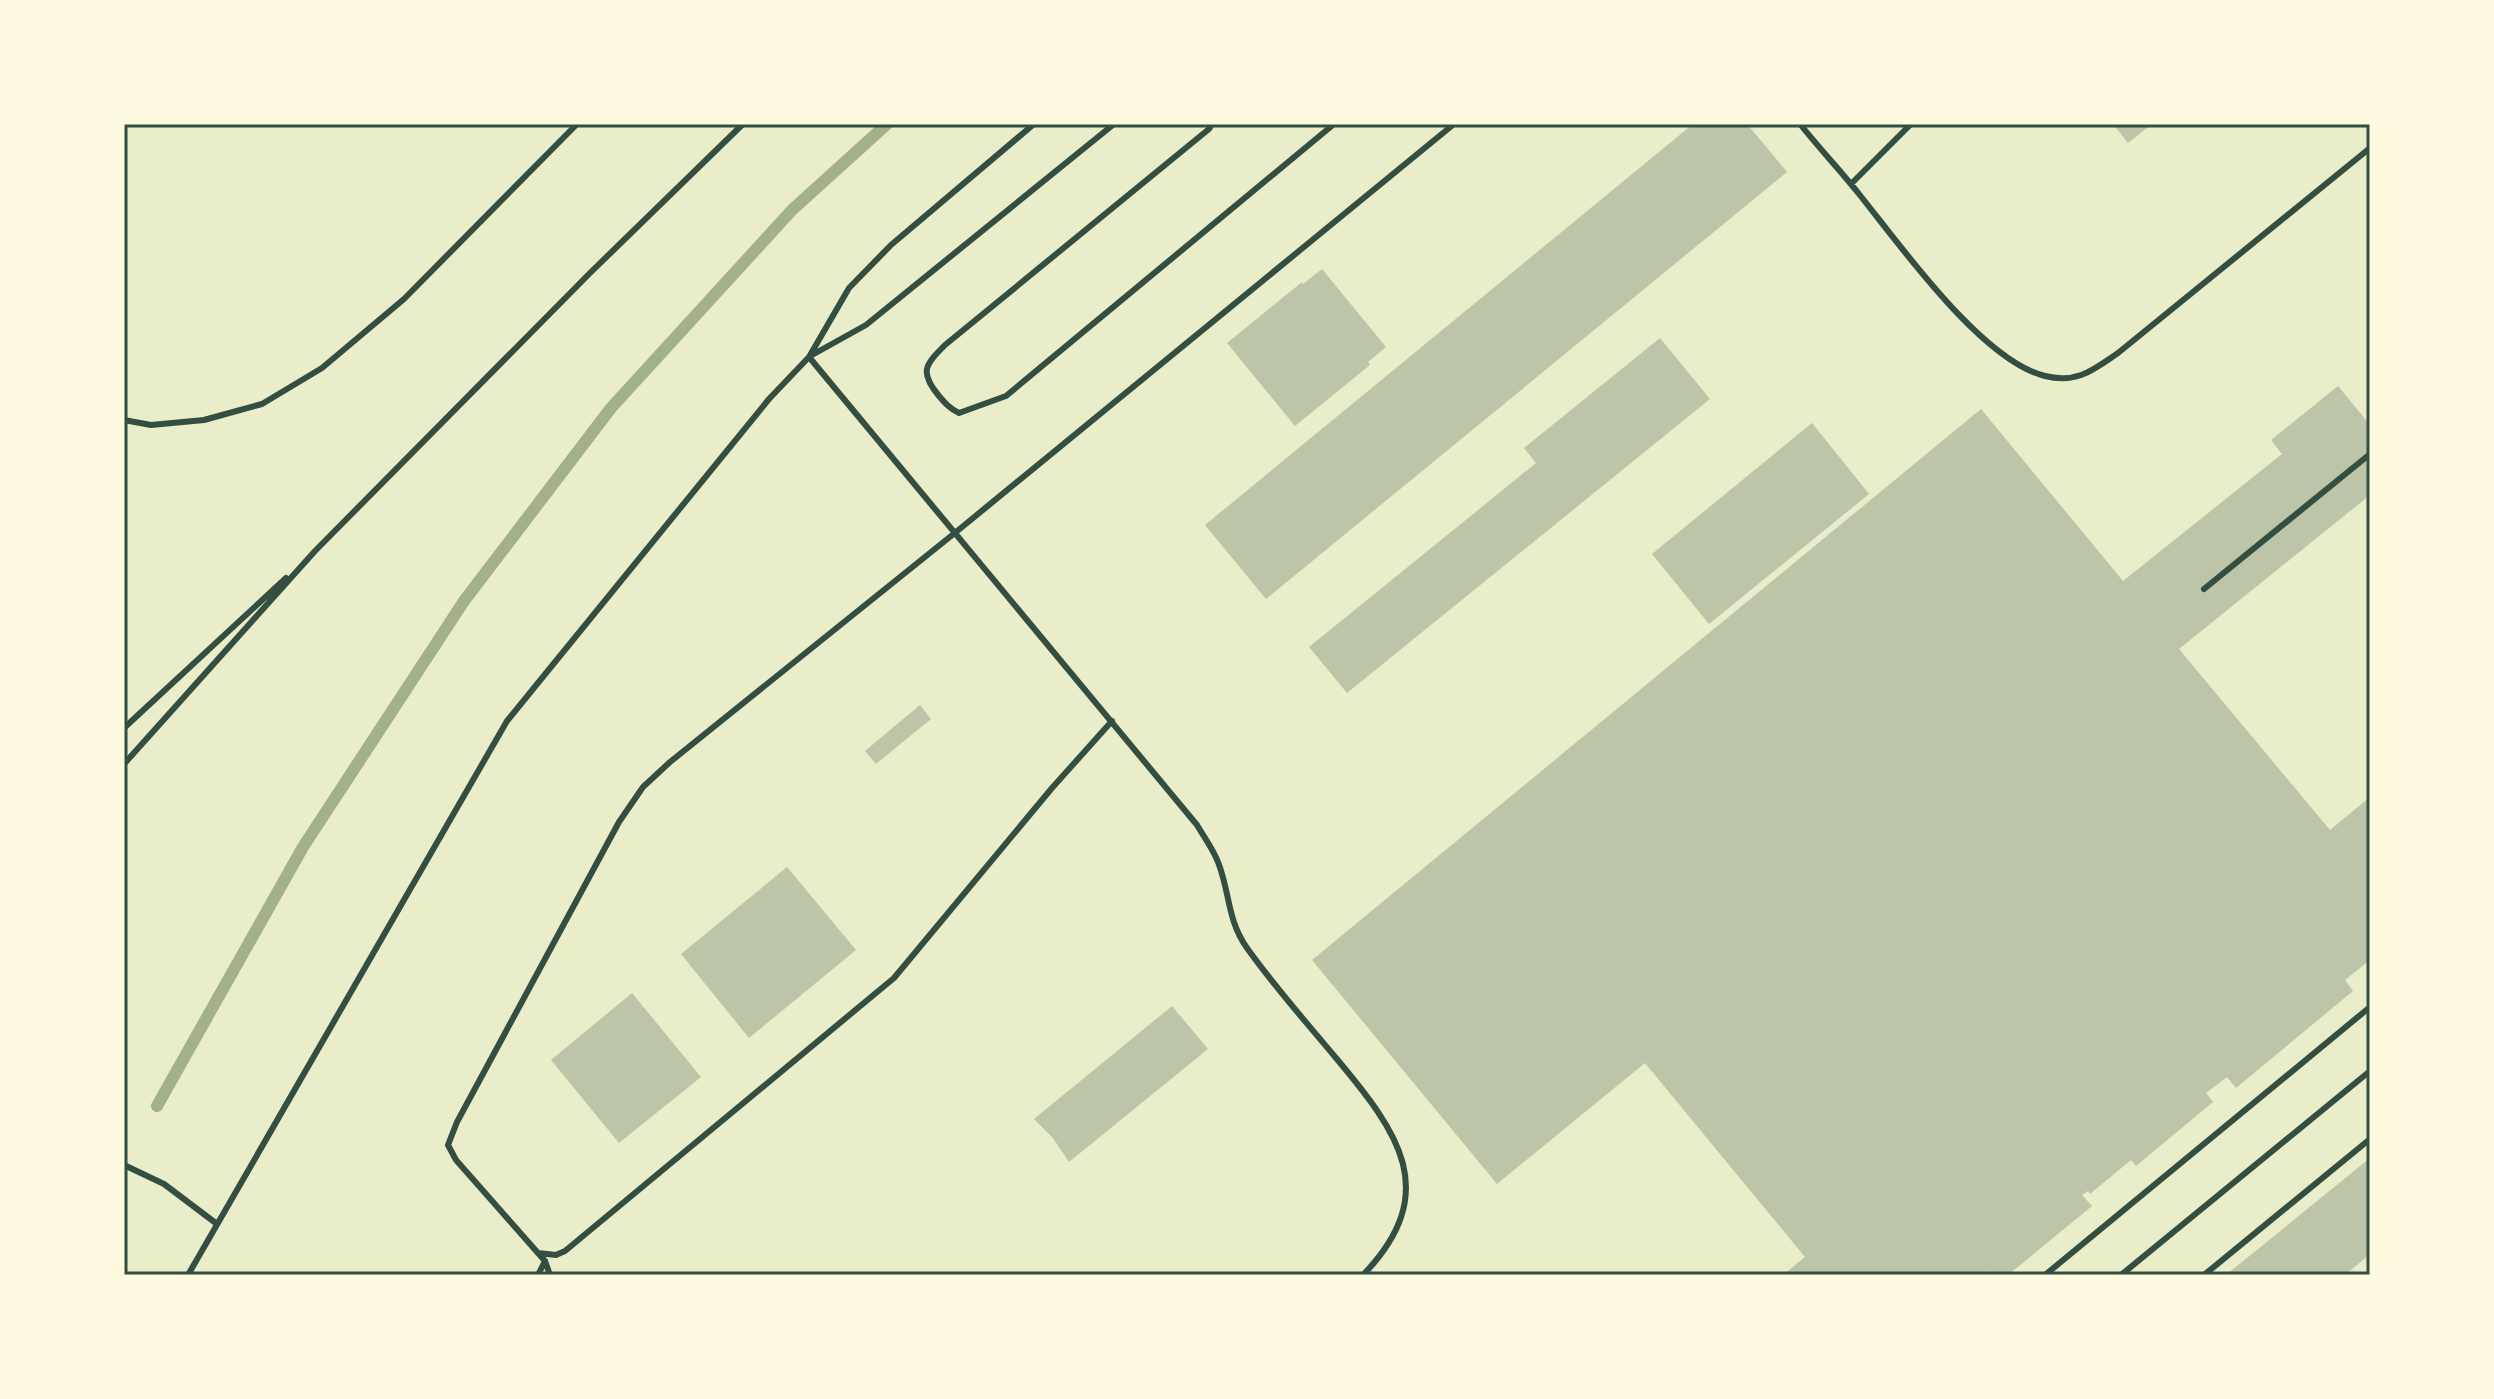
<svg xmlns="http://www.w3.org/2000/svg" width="2494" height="1399" viewBox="0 0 2494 1399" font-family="Barlow,sans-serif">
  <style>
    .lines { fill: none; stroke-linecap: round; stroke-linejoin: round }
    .stream { stroke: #a3b18a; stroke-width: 12 }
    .building { fill: #bcc5a7 }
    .service { stroke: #344e41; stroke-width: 6 }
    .neatline { fill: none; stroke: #344e41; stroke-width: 3 }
  </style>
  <rect width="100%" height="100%" fill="#e9edc9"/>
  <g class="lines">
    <path class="stream" d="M157 1106 303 847 464 601 611 408 792 210 887 124"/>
  </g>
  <path class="building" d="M1693 124H1747L1787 172 1266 599 1205 525Z
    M2113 124H2152L2128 143Z
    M1322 269 1386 347 1368 362 1370 365 1295 426 1227 343 1302 282 1303 284Z
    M1660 338 1710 399 1347 693 1309 647 1536 463 1524 448Z
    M2338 386 2370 425V495L2179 649 2330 830 2370 797V960L2345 980 2353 991 2236 1088 2227 1077 2206 1093 2213 1102 2136 1166 2131 1160 2090 1194 2088 1191 2082 1195 2092 1206 2008 1275H1993L1990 1271 1986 1275H1783L1805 1257 1645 1063 1497 1184 1312 960 1981 409 2123 581 2282 454 2271 440Z
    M1812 423 1869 494 1709 624 1652 554Z
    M920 705 931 719 876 764 865 751Z
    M787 867 856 950 749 1038 681 954Z
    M632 993 701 1077 619 1143 551 1060Z
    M1172 1006 1208 1049 1069 1162 1053 1138 1034 1119Z
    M2370 1158V1254L2345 1275H2226Z"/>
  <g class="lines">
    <path class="service" d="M1212 124 1209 129 945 345C925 365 919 372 939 396 945 403 950 409 959 413L1006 396 1334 124
      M1800 124C1819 148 1840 170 1859 194 1900 245 1982 361 2045 376 2077 384 2093 370 2118 353L2370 148
      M1851 184 1911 124
      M812 355 866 325 1114 124
      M809 357 1197 825C1204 837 1213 849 1218 862 1230 892 1227 920 1247 948 1274 986 1306 1022 1336 1058 1398 1132 1443 1192 1363 1275
      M124 420 151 425 204 420 262 404 322 368 404 299 577 124
      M2204 589 2370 454
      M124 728 286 578
      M124 764 315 551 590 273 743 124
      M124 1165 164 1184 217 1224
      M538 1253 556 1255 565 1251 894 978 1052 788 1112 721
      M188 1275 507 721 769 399 809 357 849 288 891 245 1034 124
      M538 1275 545 1261
      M550 1275 545 1261 456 1160 448 1145 457 1122 619 822 643 787 670 762 956 532 1454 124
      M2045 1275 2370 1007
      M2121 1275 2370 1071
      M2204 1275 2370 1139"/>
  </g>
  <rect width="2494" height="1399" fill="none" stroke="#fefae0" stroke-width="252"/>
  <rect x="126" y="126" width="2242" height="1147" class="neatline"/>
</svg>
